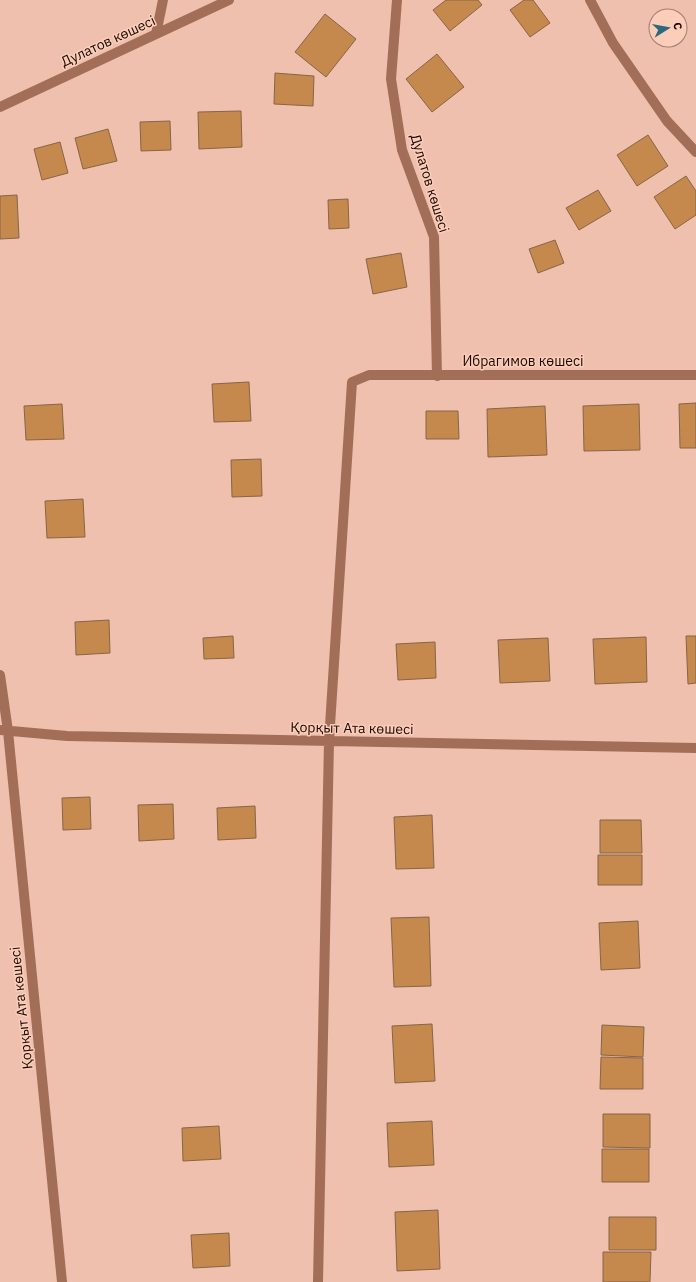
<svg xmlns="http://www.w3.org/2000/svg" width="696" height="1282" viewBox="0 0 696 1282" font-family="'IBM Plex Sans',sans-serif">
  <style>
    .building { fill: #c5884d; stroke: #866548 }
    .lines { fill: none; stroke-linecap: round; stroke-linejoin: round }
    .minor { stroke: #a36e58; stroke-width: 10 }
    .labels { text-anchor: middle; dominant-baseline: central; stroke-width: 3; stroke-linejoin: round; paint-order: stroke }
    .street-label { font-size: 14px; fill: #190904; stroke: #fccdb9 }
  </style>
  <rect width="100%" height="100%" fill="#efc0ad"/>
  <path class="building" d="M446 0H478L482 5 450 31 433 10Z
    M524 0H533L550 23 530 37 510 10Z
    M325 14 356 39 326 77 295 52Z
    M437 54 464 87 432 112 406 79Z
    M275 73 314 76 313 106 274 104Z
    M241 111 242 147 199 149 198 112Z
    M170 121 171 150 141 151 140 122Z
    M108 129 117 161 83 169 75 138Z
    M648 135 668 166 637 186 617 155Z
    M60 142 68 173 42 180 34 149Z
    M686 176 696 191V215L675 229 654 197Z
    M598 190 611 211 579 230 566 208Z
    M17 195 19 238 0 239V196Z
    M348 199 349 228 329 229 328 200Z
    M555 240 564 263 538 273 529 249Z
    M401 253 407 287 373 294 366 259Z
    M249 382 251 421 214 422 212 384Z
    M696 403V448H680L679 404Z
    M62 404 64 439 26 440 24 406Z
    M639 404 640 450 584 451 583 406Z
    M545 406 547 455 488 457 487 409Z
    M426 411H458L459 439H426Z
    M261 459 262 496 232 497 231 460Z
    M83 499 85 537 47 538 45 501Z
    M109 620 110 653 76 655 75 622Z
    M233 636 234 658 204 659 203 638Z
    M686 636H696V683L688 684Z
    M646 637 647 682 595 684 593 639Z
    M548 638 550 681 500 683 498 640Z
    M435 642 436 678 398 680 396 644Z
    M90 797 91 829 63 830 62 798Z
    M173 804 174 839 139 841 138 805Z
    M255 806 256 838 218 840 217 808Z
    M432 815 434 868 396 869 394 817Z
    M600 820H641L642 853H600Z
    M598 855H642V885H598Z
    M429 917 431 986 394 987 391 918Z
    M638 921 640 968 601 970 599 923Z
    M432 1024 435 1081 395 1083 392 1026Z
    M602 1025 644 1027 643 1057 601 1055Z
    M601 1057 643 1058V1089H600Z
    M603 1114H650V1148L603 1147Z
    M432 1121 434 1165 389 1167 387 1123Z
    M219 1126 221 1159 183 1161 182 1128Z
    M602 1149H649V1182H602Z
    M438 1210 440 1269 397 1271 395 1212Z
    M609 1217H656V1250H609Z
    M229 1233 230 1266 193 1268 191 1235Z
    M603 1252H651L650 1282H603Z"/>
  <g class="lines">
    <path class="minor" d="M397 0 391 79 402 150 434 237 437 376
      M590 0 613 43 667 121 696 152
      M156 34 163 0
      M0 107 229 0
      M0 675 8 731 62 1282
      M0 730 67 736 696 748
      M318 1282 329 741 352 382 369 375H696"/>
  </g>
  <g class="labels">
    <g class="street-label">
      <text transform="translate(108 41) rotate(-25)">Дулатов көшесі</text>
      <text transform="translate(430 183) rotate(73)">Дулатов көшесі</text>
      <text x="523" y="361">Ибрагимов көшесі</text>
      <text transform="translate(352 728) rotate(1)">Қорқыт Ата көшесі</text>
      <text transform="translate(21 1008) rotate(-96)">Қорқыт Ата көшесі</text>
    </g>
  </g>
  <g transform="translate(668 28) rotate(79)"><circle r="19" fill="#fccdb9" stroke="#a17f71"/>
  <path d="M0-3L7 15L0 10L-7 15Z" fill="#2a697e"/>
  <text y="-6" font-size="11" font-weight="bold" text-anchor="middle" fill="#190904">С</text>
  </g>
</svg>
